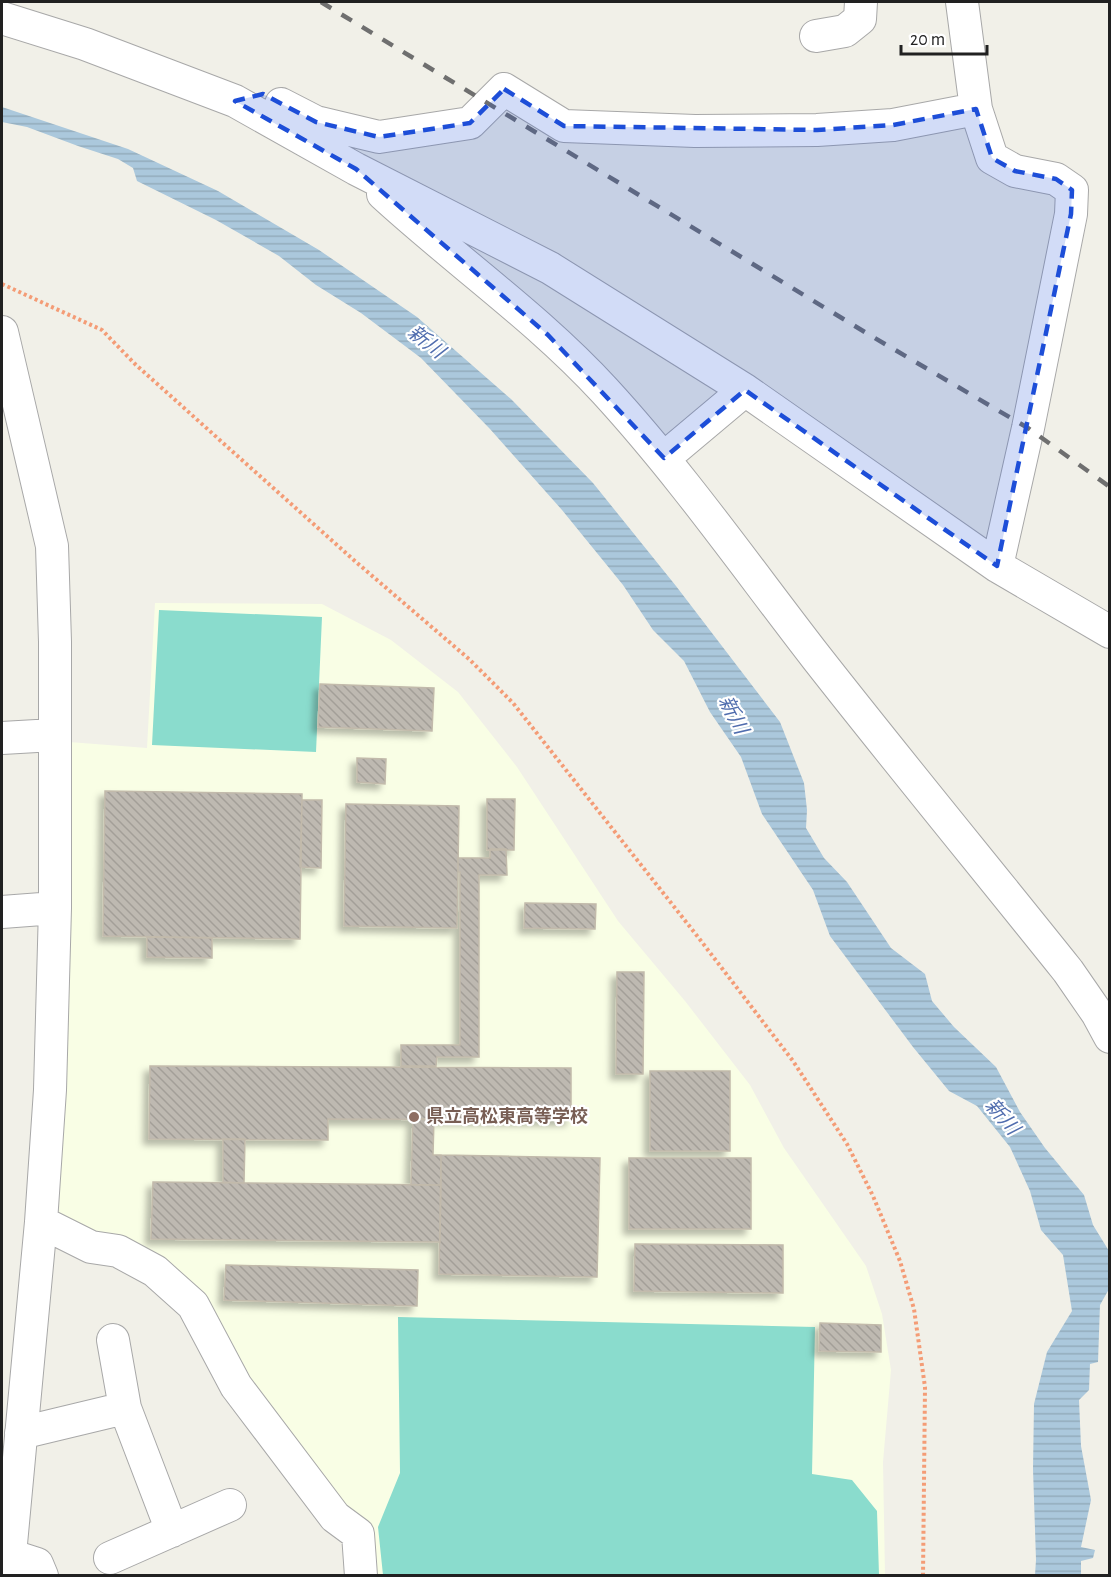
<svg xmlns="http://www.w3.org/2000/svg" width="1111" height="1577" viewBox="0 0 1111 1577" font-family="'Alegreya Sans','Noto Sans JP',sans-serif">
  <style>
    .education { fill: #f9fee5 }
    .pitch { fill: #8adccd }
    .water { fill: url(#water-rules) }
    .building { fill: url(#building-back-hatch); stroke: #c2baab; stroke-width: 1.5; filter: url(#shadow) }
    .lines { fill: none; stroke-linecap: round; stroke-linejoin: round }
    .minor-casing { stroke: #a8a8a8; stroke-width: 34 }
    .path { stroke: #f49c76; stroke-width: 4; stroke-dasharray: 3 3; stroke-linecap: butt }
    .minor { stroke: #fff; stroke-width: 32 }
    .rail { stroke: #6f6f6f; stroke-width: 4.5; stroke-dasharray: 12 12; stroke-linecap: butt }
    .marked { fill: #1d4ed8; fill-opacity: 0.2; stroke: #1d4ed8; stroke-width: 4.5; stroke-dasharray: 12 8; stroke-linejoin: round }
    .education-dot { fill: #8d6e63; stroke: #fff; stroke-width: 2 }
    .labels { text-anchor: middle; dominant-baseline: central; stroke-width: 4.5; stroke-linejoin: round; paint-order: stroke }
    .education-label { font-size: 18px; font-weight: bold; fill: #785e54; stroke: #fff; text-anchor: start }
    .water-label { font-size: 20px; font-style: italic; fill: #506dae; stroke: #fff }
  </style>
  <defs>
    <pattern id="water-rules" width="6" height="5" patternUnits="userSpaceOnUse" patternTransform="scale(1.5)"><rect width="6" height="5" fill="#abc8dc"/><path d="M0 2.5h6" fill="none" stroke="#93acbc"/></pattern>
    <pattern id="building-back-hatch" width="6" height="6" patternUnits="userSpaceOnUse" patternTransform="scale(1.5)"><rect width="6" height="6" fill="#beb9b1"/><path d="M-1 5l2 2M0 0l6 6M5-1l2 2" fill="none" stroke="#a39f98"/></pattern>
    <filter id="shadow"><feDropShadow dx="-5.5" dy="5.5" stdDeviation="3" flood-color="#0004"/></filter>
  </defs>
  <rect width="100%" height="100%" fill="#f1f0e8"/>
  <path class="education" d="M155 603 322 604 391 640 458 692 517 767 618 921 685 1001 750 1085 784 1148 866 1266 882 1314 891 1370 883 1462 885 1575H374L345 1514 197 1301 92 1243 59 1217 69 742 147 748Z"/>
  <path class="pitch" d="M159 610 322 617 316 752 152 745Z
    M398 1317 815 1327 812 1474 852 1480 877 1511 879 1575H383L378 1527 400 1473Z"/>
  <path class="water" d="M2 107 128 149 218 191 319 250 417 317 511 399 593 483 676 586 780 722 804 783 807 810 806 828 824 858 847 882 891 948 925 974 932 1001 954 1027 996 1067 1020 1112 1045 1148 1084 1195 1093 1225 1109 1251V1289L1100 1305 1098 1362 1090 1364 1089 1390 1079 1400 1081 1446 1091 1500 1081 1547 1095 1550 1093 1558 1081 1561V1575H1035L1036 1560 1033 1469 1034 1404 1047 1352 1072 1311 1063 1255 1041 1230 1030 1191 1010 1147 977 1106 949 1091 913 1047 830 936 813 890 762 814 741 757 710 712 684 661 653 630 623 585 562 510 490 429 421 358 361 313 316 285 279 256 216 220 137 181 133 168 118 159 78 146 27 127 2 122Z"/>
  <path class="building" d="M320 684 434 688 432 731 318 727Z
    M357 758 386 759 385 784 357 782Z
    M105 791 302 794 300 939 103 936Z
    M487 799H515L514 850H487Z
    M302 800H322L321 868 300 867Z
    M346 804 459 806 457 928 344 926Z
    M490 849H506L507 875H479V1057H437L436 1066H401V1045H460V872H458V858H490Z
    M525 903 596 904 595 929 524 928Z
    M147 937 212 938V958L147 957Z
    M617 972H644L643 1074H616Z
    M150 1066 571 1068V1120L328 1119V1140L149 1139Z
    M650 1071H730V1151H650Z
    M413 1119H434L433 1155H441V1185H411Z
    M223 1139H245L244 1183 223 1182Z
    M441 1155 600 1158 597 1277 439 1274Z
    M629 1158H751V1229H629Z
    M153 1182 441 1185 440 1242 151 1239Z
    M635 1244 783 1245V1293L634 1291Z
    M226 1265 418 1270 417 1306 224 1300Z
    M820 1323 881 1325V1352L819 1351Z"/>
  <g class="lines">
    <g class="minor-casing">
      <path id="minor" d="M962 2 976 109 992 158 1015 171 1056 179 1072 190 1071 214 1028 428 997 566
        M2 18 85 44 235 101 356 169 550 268 745 390 997 566 1110 632
        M816 36 845 31 860 19 861 2
        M281 104 316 122 379 137 470 123 504 89 564 126 695 131 817 130 893 125 976 109
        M383 194C456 261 538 318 605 391 682 475 747 568 816 657 899 763 984 866 1068 971L1097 1013 1110 1037
        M2 332 52 546 55 642V908L50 1090 41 1222 8 1576
        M664 458 745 390
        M2 738 54 735
        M2 912 55 908
        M41 1222 91 1247 118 1251 155 1271 193 1305 236 1386 335 1517 358 1534 361 1576
        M113 1340 125 1408 172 1531
        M21 1433 125 1408
        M9 1555 37 1564 42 1576
        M110 1558 230 1505"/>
    </g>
    <path class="path" d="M2 284 102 330 136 365 356 562 469 659 513 703 698 937 793 1061 847 1144 873 1196 900 1261 914 1309 925 1387 923 1576"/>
    <use href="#minor" class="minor"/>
    <path class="rail" d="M321 2 873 337 1028 428 1110 487"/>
  </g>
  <path class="marked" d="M504 89 564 126 817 130 893 125 976 109 992 158 1015 171 1056 179 1072 190 1071 214 997 566 745 390 664 458 548 335 356 169 235 101 263 94 316 122 379 137 470 123Z"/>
  <circle class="education-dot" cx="414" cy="1117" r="6"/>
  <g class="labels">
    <g class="education-label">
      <text x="426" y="1117">県立高松東高等学校</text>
    </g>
    <g class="water-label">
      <text transform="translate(426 342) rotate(38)">新川</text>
      <text transform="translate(733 715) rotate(63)">新川</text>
      <text transform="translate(1002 1117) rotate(49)">新川</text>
    </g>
  </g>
  <rect width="1111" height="1577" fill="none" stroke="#212121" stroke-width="6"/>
  <path d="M901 45v9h86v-9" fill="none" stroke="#212121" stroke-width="3"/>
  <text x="910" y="45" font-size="18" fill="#212121" stroke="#ffffff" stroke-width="4.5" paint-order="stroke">20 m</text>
</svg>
